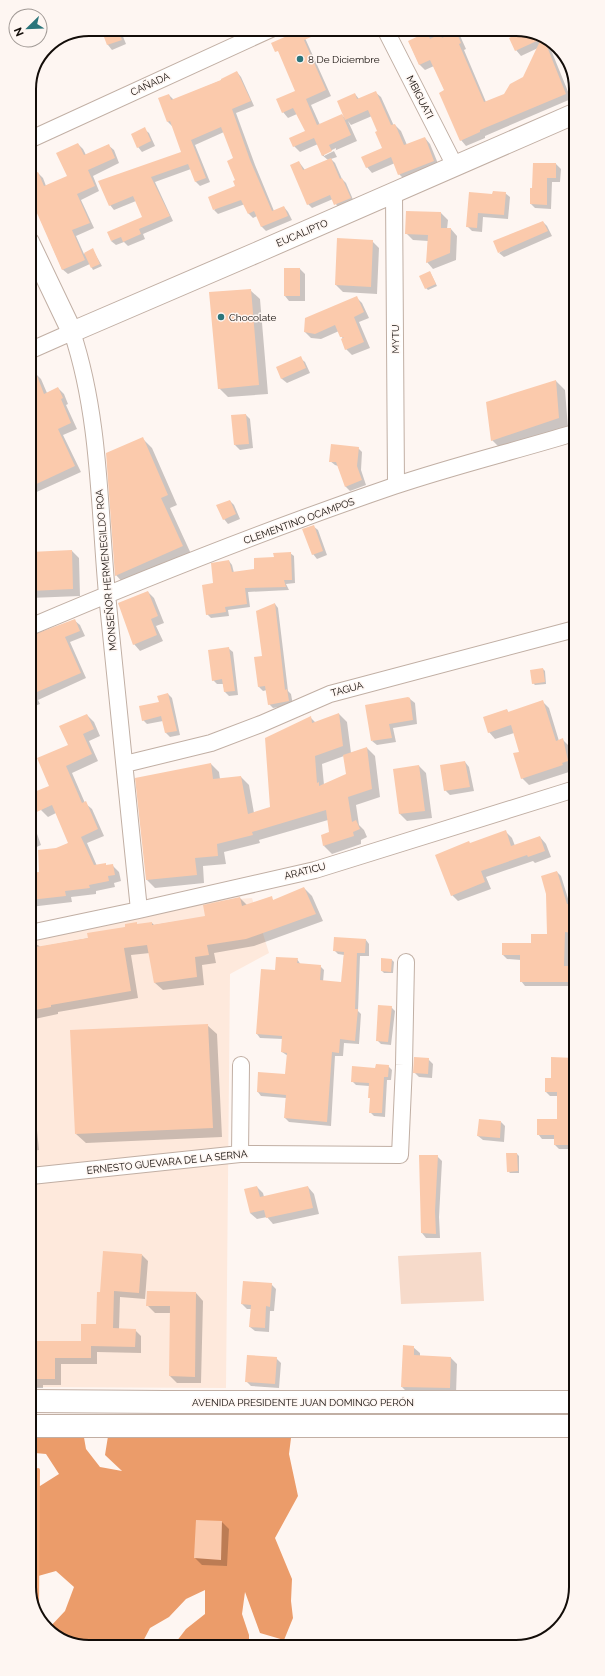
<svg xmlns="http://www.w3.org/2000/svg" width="605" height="1676" viewBox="0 0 605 1676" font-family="Raleway,sans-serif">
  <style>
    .built { fill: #fee9dc }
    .green { fill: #f6daca }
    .forest { fill: #eb9c6a }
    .shadow { fill: #0003; fill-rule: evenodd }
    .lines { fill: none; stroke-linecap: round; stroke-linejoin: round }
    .stream { stroke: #f6a775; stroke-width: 4 }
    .building { fill: #fbcaac }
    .minor-casing { stroke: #c1afa4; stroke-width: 18 }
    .tertiary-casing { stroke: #c1afa4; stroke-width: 22 }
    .primary-casing { stroke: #c1afa4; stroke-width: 24 }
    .minor { stroke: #fff; stroke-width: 16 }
    .tertiary { stroke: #fff; stroke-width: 20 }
    .primary { stroke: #fff; stroke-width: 22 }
    .poi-dot { fill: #2b757b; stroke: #fef6f2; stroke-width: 1.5 }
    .labels { text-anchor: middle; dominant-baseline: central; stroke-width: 3; stroke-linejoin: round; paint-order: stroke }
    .poi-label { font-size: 10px; fill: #130d09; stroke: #fef6f2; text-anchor: start }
    .street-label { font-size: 10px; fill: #130d09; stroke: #fef6f2 }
    .rim { fill: none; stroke: #130d09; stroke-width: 2 }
  </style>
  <rect width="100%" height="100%" fill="#fef6f2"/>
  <path class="built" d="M252 898 269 953 230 974 226 1388 31 1387 30 938 160 905Z
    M31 1436H37L35 1609 31 1603Z"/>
  <path class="green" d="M481 1252 484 1301 401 1304 398 1256Z
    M306 1409 572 1413 574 1415 572 1417 306 1414 304 1412Z"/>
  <path class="forest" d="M62 1415 82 1426 86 1449 100 1467 122 1471 105 1455 109 1430 287 1433 291 1438 289 1454 298 1496 275 1538 292 1579 291 1601 293 1618 284 1640 260 1633 245 1592 242 1614 249 1635V1646H173L186 1629 205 1614V1590L186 1599 169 1617 150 1628 140 1647H85L50 1632 49 1628 65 1611 74 1587 56 1571 31 1578V1486H40L59 1474 46 1454 35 1453 31 1446V1432Z"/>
  <path class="shadow" d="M102 29H120L126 44 112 50 108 45Z
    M436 29H457L466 49 464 50 486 102 504 95 524 78 538 48 521 56 516 50 510 38 525 31 547 40 571 99 485 136V138L466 146 461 140 445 91 434 66 425 70 419 64 409 42Z
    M484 29H511V30L503 33 499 30 489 34Z
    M305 38 331 96 311 105 320 125 342 115 346 119 355 94 359 99 375 92 381 97 394 126 395 125 401 131 407 145 425 138 430 144 439 166 405 180 399 174 395 163 372 173 367 167 383 148 379 132 372 116 351 125 348 121 357 141 334 151 337 157 331 159 335 163 342 179 346 183 354 202 339 209 333 199 312 208 308 204 299 162 305 170 328 160 322 155 318 144 300 152 294 146 306 131 297 114 288 118 283 112 297 91 275 43ZM336 148V150L324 156V154Z
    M237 72 241 77 254 106 236 113 255 165 274 211 284 207 288 212 292 220 266 231 262 227 257 216 253 218 249 214 245 204 218 214 214 210 236 187 234 159 224 132 195 145 210 182 200 186 196 182 191 169 155 182 173 221 143 234 145 239 128 246 124 242 116 245 111 241 143 217 136 201 114 210 110 205 183 152 173 127 168 122 169 95 174 100 222 80Z
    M144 129 149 133 155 146 142 152 138 147Z
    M78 144 83 149 86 155 108 145 114 150 119 163 93 176 99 191 81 200 94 228 76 236 84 254 93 250 102 266 93 270 90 264 68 274 62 269 29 193V174L30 176 38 173 43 178 46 186 68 177Z
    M556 164 561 169 560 182H552L551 209 535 208 531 204V189Z
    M470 193 493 195 505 193 510 197 508 219 483 217 482 232 472 231 468 227Z
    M407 212 441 213 448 220 447 229H451L457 236 456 260 433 269 427 262 428 241 413 240 406 233Z
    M543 222 547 226 552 236 504 257 499 253Z
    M372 241 379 248 377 294 343 292 336 285Z
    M300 269 305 274V301H289L285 296Z
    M430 272 437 286 428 290 426 288Z
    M250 290 260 299 268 394 228 397 219 388Z
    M356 297 362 303 369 318 359 322 370 348 352 355 346 349 343 339 339 331 321 339 311 338 305 332Z
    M300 358 305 362 310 373 287 383 282 379 277 368Z
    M35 373 41 379 47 393 58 388 64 394 68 404 66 405 77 429 63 435 81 472 30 495 29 375Z
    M556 381 565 390 568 428 501 449 492 440Z
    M246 415 250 419 253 448 240 450 235 445 232 416Z
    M142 438 152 448 177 505 170 508 192 556 125 585 116 575Z
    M358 448 362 452 361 470 366 485 350 491 346 487 338 466 335 465 330 461Z
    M230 501 234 505 240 519 228 524 224 519Z
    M313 526 318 530 327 555 317 559 313 554Z
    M72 551 79 558 80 596 30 598V553Z
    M290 553 294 556 295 583 286 584 289 590 248 592 250 607 228 610 229 616 211 618 207 614 214 584 229 561 232 565 234 573 255 570 275 558Z
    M148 592 154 598 164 623 156 626 163 641 140 651 134 644Z
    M275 604 278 608 288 691 291 694 293 705 273 708 269 704 267 690 263 691 259 687 263 656Z
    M74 620 80 625 85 636 70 642 86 678 38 700 40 704 30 708V682L38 679 36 657 30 660V637Z
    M228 648 233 652 238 695 229 696 225 692 223 684H217L213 680Z
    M543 669 545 671 546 684 535 685 533 683Z
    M168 694 172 698 180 735 170 737 166 733 163 721 147 724 143 720Z
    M410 699 415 703 417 724 393 728 396 742 377 745 372 741Z
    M542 701 549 708 559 741 563 740 569 746 573 768 568 769 569 772 529 785 522 778 520 752 514 733 495 739 489 732 507 710 509 713Z
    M339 714 347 722 351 753 367 748 375 756 380 797 356 805 359 825 364 830 367 837 361 840V844L332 854 324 846 330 832 328 820 259 840 260 843 224 852 226 864 203 866 204 883 155 888 147 880 211 764 219 772 220 779 241 777 249 785 254 813 271 808 266 739 311 718 316 723ZM344 756 347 775 324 785 322 764Z
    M87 715 94 722 100 736 89 741 98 761 72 773 85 803 92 809 104 836 87 843 97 866 105 864 107 866 112 865 119 872 121 881 114 883 115 887 96 891V894L71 897 72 902 30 907V874L40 873 56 849 69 843 56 813 48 817 41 810 69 745Z
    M465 762 469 767 474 791 450 795 445 790Z
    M419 766 426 773 432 818 407 821 400 814 394 770Z
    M30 825 36 831 41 845 30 850Z
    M506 832 512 838 515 846 540 837 546 844 551 857 535 863 533 861 486 877 491 889 458 901 452 895 470 844Z
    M557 872 561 876 570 905 575 907V937L569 936V968L572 972V986H525L521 981V960L507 959 503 955 532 945 548 935Z
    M304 888 312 896 323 921 254 946 214 953 216 963 202 965 204 985 163 990 155 983 150 953 131 955 138 998 58 1012V1014L30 1020V946L38 945 40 947 89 938 137 924 138 925 152 923 154 925 206 917 240 898 248 906 271 898 274 901Z
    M366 940 369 944V956H360L358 1011 361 1014 359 1044 344 1043 343 1056H335L331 1126 289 1122 285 1118 286 1098 261 1096 258 1092 286 1075 288 1056 282 1052 283 1039 260 1038 257 1034 262 970 276 972 297 959 301 965 320 966 324 970 323 982 342 983 344 955 338 954 334 950Z
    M382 959 392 960 394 962 393 973H384L382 971Z
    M391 1007 395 1011 391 1045 381 1044 377 1040Z
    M207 1025 217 1034 222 1137 86 1143 76 1134Z
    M552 1058 575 1059 573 1125H575V1149H559L555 1145V1139H542L538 1134 558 1120V1096H550L546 1092 552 1079Z
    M428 1059 433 1064 432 1078 419 1077 414 1072Z
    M30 1062 39 1150 31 1151Z
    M388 1066 392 1070 391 1080H387L385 1117 374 1116 370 1112 371 1100 369 1097V1086L356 1085 352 1081 376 1069Z
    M501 1122 505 1126 504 1142 483 1140 478 1136Z
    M517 1154 519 1156V1173H510L508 1171Z
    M437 1156 442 1161 439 1217 440 1238H426L422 1233Z
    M257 1187 263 1193 264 1197 308 1187 314 1194 319 1214 273 1224 267 1217 257 1219 250 1213Z
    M142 1255 148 1261 145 1299 120 1297 119 1329 135 1330 141 1336V1353L97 1352V1364H61V1385H43V1388H31V1342H82L97 1325 101 1293Z
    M271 1284 276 1289 274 1311H270L269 1332 255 1331 250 1327 252 1309H247L242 1304Z
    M196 1293 203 1301 201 1383H177L170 1376 171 1313H155L147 1305Z
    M413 1347 420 1353V1356L451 1358 457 1364 456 1394 408 1393 402 1387Z
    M276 1358 281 1363 279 1388 251 1386 246 1381Z
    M222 1522 229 1529 227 1566 202 1565 195 1558Z"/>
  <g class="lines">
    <path class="stream" d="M37 1612 38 1470"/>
  </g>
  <path class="building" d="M101 29H118L122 40 107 45Z
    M303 29H330L304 40 326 90 306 99 317 125 342 114 351 135 329 145 332 151 322 156 314 138 293 147 289 138 305 131 293 108 282 113 276 99 295 91 278 51 275 52 271 43Z
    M456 31 461 43 459 44 484 102 504 94 510 84 523 77 541 39 515 51 509 38 523 31 544 39 566 94 480 130V132L460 141 439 93 444 90 430 60 419 65 408 41 427 32 430 39 440 34 442 38Z
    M237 71 251 101 232 109 250 160 272 211 284 206 288 216 261 227 254 211 248 214 241 200 213 210 208 197 235 186 233 181 235 180 227 161 233 158 221 127 191 140 206 178 195 182 188 164 151 177 170 216 139 229 141 234 123 242 121 237 111 241 107 232 142 217 133 196 109 206 98 181 181 152 170 121 167 122 158 98 169 94 171 100 221 80V79Z
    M376 91 391 125 395 124 404 145 425 137 434 161 398 175 391 157 366 168 361 157 382 148 375 132 377 131 368 110 345 120 337 101 355 93 357 99Z
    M145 127 151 141 137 148 131 134Z
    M78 143 84 155 109 144 115 158 88 170 95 186 77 194 90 223 72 230 85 260 62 270 29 195V175L38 172 44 186 67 176 56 153Z
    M331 158 340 179 342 178 351 198 334 205 330 195 307 205 290 165 299 161 303 170Z
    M533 163H556V178H547V205L530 204V188H532Z
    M493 191 506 192 504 215 478 213 477 228 466 227 469 192 492 194Z
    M406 211 441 212V228H451L450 253 426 263 428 235 405 234Z
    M543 221 548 231 498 253 493 241Z
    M337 238 373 240 371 287 335 285Z
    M93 248 100 264 91 268 84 253Z
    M284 268H300V296H284Z
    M430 271 436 284 425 289 419 276Z
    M251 289 259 385 218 389 209 292Z
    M357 296 364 312 354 317 364 342 345 350 341 339 344 337H340L335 325 315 334 304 332 305 318Z
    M301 356 306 368 281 379 276 367Z
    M29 360H31L44 394 58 387 63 398 61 399 71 423 58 429 75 466 30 487Z
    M556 380 559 418 491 441 486 402Z
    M246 414 249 444 234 445 231 415Z
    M143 437 168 495 161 498 183 546 115 576 106 453Z
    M331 444 359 447 357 466 362 480 345 487 336 462H329Z
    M230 500 236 514 223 520 216 505Z
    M314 525 323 551 312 555 302 529Z
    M72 550 73 589 30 591V552Z
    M291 552 292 580H284L286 587 245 588 247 604 225 607 226 612 206 615 202 585 213 583 211 563 229 560 232 572 254 569V558L274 557 273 553Z
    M148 591 158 616 151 619 157 635 133 645 118 603Z
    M275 603 285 690 287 689 289 701 268 705 265 686 258 687 254 657 262 656 256 611Z
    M75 619 80 631 65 637 81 673 30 695V636Z
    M229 647 235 691 224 692 222 679 212 681 208 650Z
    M543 668 545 682 532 684 530 670Z
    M168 693 177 731 165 733 161 716 142 721 139 706 159 702 157 696Z
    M408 697 410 698 413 720 389 724 392 738 371 741 365 705Z
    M543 700 556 741 563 738 568 761 562 763 563 765 521 779 513 753 519 752 511 725 488 733 483 717 507 709 508 712Z
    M339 713 343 746 315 756 317 783 319 782V786L346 774 343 755 367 747 372 789 348 797 352 822 356 820 360 829 353 832 354 836 323 846 321 835 329 832 326 810 252 832 253 835 217 844 218 856 195 858 197 875 146 880 135 778 211 763 213 779 241 776 248 814 270 807 265 738 311 716 312 723Z
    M87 714 94 729 83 734 92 754 66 766 82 803 86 801 98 829 81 837 94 865 106 863V865L113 864 115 875 108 876 109 881 89 885 90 888 65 891 66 896 30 900V873L39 872 38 850 56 848 68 843 52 805 30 815V792H34L49 786 37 758 68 745 59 726Z
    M465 761 470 787 444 791 440 765Z
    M419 765 425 811 399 814 393 769Z
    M506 830 511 846 540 836 545 851 528 857 527 855 481 871 485 882 451 896 435 855 469 841 470 843Z
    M557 871 567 904H573L572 933 565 932 564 966H568V982H520V955H502V943H531V934H547L546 894 541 876Z
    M304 887 316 914 246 939 207 945 209 955 195 957 197 977 154 983 147 945 124 948 131 991 51 1005V1007L30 1011V948L88 938 87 933 125 927V924L137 922V924L152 922V925L205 916 203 905 240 897 242 906 272 896 273 900Z
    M334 937 366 939 365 953H357L355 1009H358L355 1041 340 1039 339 1053 332 1052 327 1122 284 1118 286 1095 257 1092 258 1072 285 1074 287 1053 281 1052 282 1036 256 1034 261 969 275 970 276 957 298 958 297 963 321 965 320 980 341 982 344 952 333 951Z
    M381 958 392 959 391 972 381 971Z
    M378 1005 392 1006 388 1042 376 1041Z
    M208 1024 213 1128 75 1134 70 1030Z
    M414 1057 429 1058 428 1074 413 1073Z
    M551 1057 575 1058V1073H570L569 1124H575V1145H554V1135H537V1119H557V1092H545V1078H551Z
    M376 1064 389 1065 388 1077H384L382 1113H369L370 1098H368L369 1083 351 1082 352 1066 375 1068Z
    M479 1119 501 1121 500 1138 477 1136Z
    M506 1153H517L518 1171 507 1172Z
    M419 1155H438L435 1211 436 1234 421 1233Z
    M257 1186 260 1197 308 1186 313 1208 266 1218 264 1210 250 1213 244 1189Z
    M103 1251 142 1254 139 1293 114 1291 113 1328 136 1329 135 1347 91 1346V1358H55V1379H31V1341H81V1324H96L97 1292H100Z
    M243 1281 272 1283 270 1307 266 1306 265 1328 249 1327 251 1305 241 1304Z
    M147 1291 196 1292 195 1377 169 1376 170 1306H146Z
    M403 1345 414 1346V1355L451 1357 450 1388 401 1387Z
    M247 1355 277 1357 275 1384 245 1382Z
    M196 1520 222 1521 221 1560 194 1558Z"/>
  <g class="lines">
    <g class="minor-casing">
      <path id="minor" d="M385 29 455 166
        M29 140 271 29
        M394 193 396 485
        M29 351 72 332C100 416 99 507 107 594 117 700 129 805 139 910
        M30 627C150 576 271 528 394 486 453 466 515 451 574 433
        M125 764 211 743 261 724 330 694 575 629
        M30 933 139 910 315 870 575 789
        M240 1154 241 1065
        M31 1176 240 1154 400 1155 404 1065 406 962"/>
    </g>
    <g class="tertiary-casing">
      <path id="tertiary" d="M29 242 72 332 258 252 574 114"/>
    </g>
    <g class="primary-casing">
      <path id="primary" d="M31 1401 165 1402H576
        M31 1426H576"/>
    </g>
    <use href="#minor" class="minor"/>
    <use href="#tertiary" class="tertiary"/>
    <use href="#primary" class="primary"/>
  </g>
  <g class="poi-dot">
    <circle cx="300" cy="59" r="4"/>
    <circle cx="221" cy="317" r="4"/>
  </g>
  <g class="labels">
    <g class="poi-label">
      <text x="308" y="59">8 De Diciembre</text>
      <text x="229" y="317">Chocolate</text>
    </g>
    <g class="street-label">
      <text transform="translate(150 84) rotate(-25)">CAÑADA</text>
      <text transform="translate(420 97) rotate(63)">MBIGUATI</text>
      <text transform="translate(302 233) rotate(-23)">EUCALIPTO</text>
      <text transform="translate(395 339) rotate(-90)">MYTU</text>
      <text transform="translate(299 521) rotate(-20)">CLEMENTINO OCAMPOS</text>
      <text transform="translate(106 570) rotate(-95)">MONSEÑOR HERMENEGILDO ROA</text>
      <text transform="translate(347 689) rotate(-15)">TAGUA</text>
      <text transform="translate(305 871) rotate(-14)">ARATICU</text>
      <text transform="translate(167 1162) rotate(-6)">ERNESTO GUEVARA DE LA SERNA</text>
      <text x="303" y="1402">AVENIDA PRESIDENTE JUAN DOMINGO PERÓN</text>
    </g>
  </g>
  <path d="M0 0H605V1676H0ZM89 36H516A53 53 0 0 1 569 89V1587A53 53 0 0 1 516 1640H89A53 53 0 0 1 36 1587V89A53 53 0 0 1 89 36Z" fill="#fef6f2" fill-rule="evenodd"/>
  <path class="rim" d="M89 36H516A53 53 0 0 1 569 89V1587A53 53 0 0 1 516 1640H89A53 53 0 0 1 36 1587V89A53 53 0 0 1 89 36Z"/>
  <g transform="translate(28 28) rotate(247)"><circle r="19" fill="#fef6f2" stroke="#a09995"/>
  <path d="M0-3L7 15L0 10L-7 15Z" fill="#2b757b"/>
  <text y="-6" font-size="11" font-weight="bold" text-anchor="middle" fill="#130d09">N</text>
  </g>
</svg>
